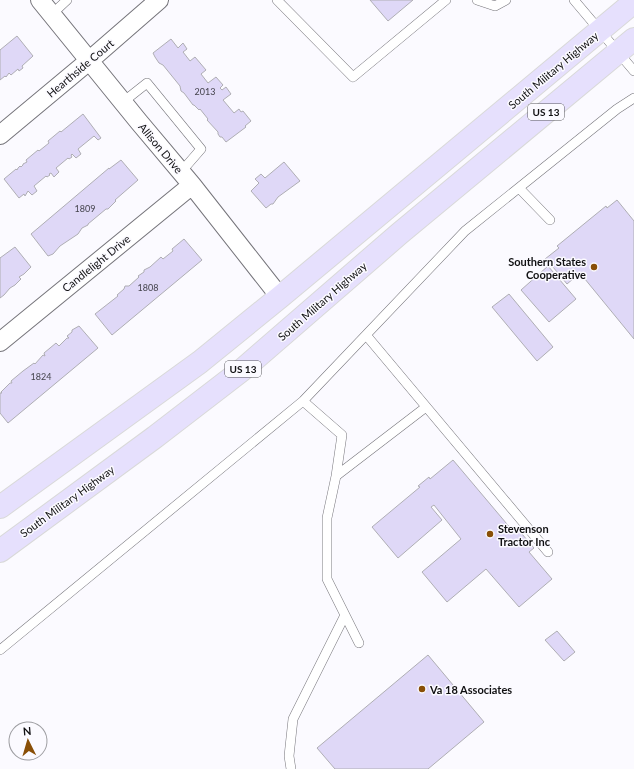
<svg xmlns="http://www.w3.org/2000/svg" width="634" height="769" viewBox="0 0 634 769" font-family="Lato,sans-serif">
  <style>
    .building { fill: #dfd8f7; stroke: #afaeb4 }
    .lines { fill: none; stroke-linecap: round; stroke-linejoin: round }
    .service-casing { stroke: #75747a; stroke-width: 10 }
    .minor-casing { stroke: #75747a; stroke-width: 20 }
    .primary-casing { stroke: #d9d9d9; stroke-width: 24 }
    .service { stroke: #fff; stroke-width: 9 }
    .minor { stroke: #fff; stroke-width: 18 }
    .primary { stroke: #e6e0fd; stroke-width: 22 }
    .poi-dot { fill: #894f07; stroke: #fbfaff; stroke-width: 1.5 }
    .labels { text-anchor: middle; dominant-baseline: central; stroke-width: 3; stroke-linejoin: round; paint-order: stroke }
    .number-label { font-size: 9px; fill: #44434c }
    .shield { fill: #fbfaff; stroke: #57575a; stroke-width: 1 }
    .shield-label { font-size: 10px; font-weight: bold; fill: #111113 }
    .street-label { font-size: 11px; fill: #111113; stroke: #fbfaff }
    .poi-label { font-size: 11px; font-weight: bold; fill: #111113; stroke: #fbfaff; text-anchor: start }
  </style>
  <rect width="100%" height="100%" fill="#fbfaff"/>
  <path class="building" d="M370 0H413L388 21Z
    M17 36 33 56 22 66 23 68 19 71 18 69 11 75 9 73 6 77 5 76 0 80V50Z
    M171 39 178 48 183 43 187 49 183 52 190 61 195 57 206 70 201 74 208 83 216 77 223 85 220 88 222 90 226 87 231 94 223 100 234 113 239 109 241 112 243 111 251 121 245 126 246 127 226 142 222 137H220L218 134V132L207 120 208 119 200 109 199 110 194 105H193L184 93 181 91 180 86 163 65 159 63 155 57 153 53Z
    M83 114 101 138 98 140 94 136 78 149 81 154 76 158 72 154 71 155 72 157 69 159 68 158 56 168 59 172 54 177 51 173 49 174 50 175 47 177 46 176 34 186 37 191 32 195 28 191 25 196 24 194 19 198 4 179 16 169 17 170 18 168 20 166 21 167 23 165V164L27 162 26 160 38 150 39 151 49 143 48 141 60 131 61 132Z
    M121 160 138 180 115 200 116 201 108 209H106L88 224V225L82 228 78 234 60 246 53 254 48 256 31 234 109 168V169Z
    M284 162 300 181 278 197 273 204H271L266 208 251 191 259 183 255 179 261 174 265 178Z
    M617 200 634 221V339L580 273 567 284 548 261 547 262 545 259 559 248 557 246 606 206 607 208Z
    M184 239 202 260 112 335 95 314 118 296 117 295 124 289 125 286H129L139 277 138 276 144 272V270L150 267 161 257 163 259 173 251 172 249Z
    M15 247 31 267 24 274 19 277 21 279 15 285 10 288 4 295 0 298V258Z
    M548 266 576 299 549 322 521 290Z
    M509 294 553 347 537 361 492 307Z
    M79 326 98 348 8 423 0 413V393H2L1 392 10 383H12L11 381 23 371 34 363 35 364 43 355 45 356 44 353 56 343 59 346 67 338H69L67 336 72 332V330Z
    M453 460 512 530 516 527 534 548 529 552 552 579 519 607 486 569 447 602 422 572 461 539 434 505 431 507 442 520 398 558 372 527 420 487 418 486 429 477 430 479Z
    M557 631 575 652 564 661 545 640Z
    M428 655 484 722 428 769H335L317 748Z"/>
  <g class="lines">
    <g class="service-casing">
      <path id="service" d="M277 0 353 77 446 0
        M477 0 495 6 506 0
        M574 0 634 71
        M52 14 67 0
        M123 102 147 83 201 149 181 172
        M519 188 550 220
        M366 335 548 552
        M303 401 342 435 336 476 327 518V579L359 643
        M336 476 426 407
        M0 650 303 401 465 231 617 109 634 98
        M291 769 289 756 293 719 345 615"/>
    </g>
    <g class="minor-casing">
      <path id="minor" d="M40 0 139 122 192 185 280 297
        M0 135 90 60 159 0
        M0 342 192 185"/>
    </g>
    <g class="primary-casing">
      <path id="primary" d="M0 507 200 362 280 297 634 2
        M0 551 155 437 242 370 399 234 634 39"/>
    </g>
    <use href="#service" class="service"/>
    <use href="#minor" class="minor"/>
    <use href="#primary" class="primary"/>
  </g>
  <g class="poi-dot">
    <circle cx="594" cy="267" r="4"/>
    <circle cx="490" cy="534" r="4"/>
    <circle cx="422" cy="689" r="4"/>
  </g>
  <g class="labels">
    <g class="number-label">
      <text x="205" y="91">2013</text>
      <text x="85" y="208">1809</text>
      <text x="148" y="287">1808</text>
      <text x="41" y="376">1824</text>
    </g>
    <g class="shield">
      <rect x="528" y="104" width="36" height="16" rx="3"/>
      <rect x="225" y="361" width="36" height="16" rx="3"/>
    </g>
    <g class="shield-label">
      <text x="546" y="112">US 13</text>
      <text x="243" y="369">US 13</text>
    </g>
    <g class="street-label">
      <text transform="translate(80 68) rotate(-40)">Hearthside Court</text>
      <text transform="translate(553 70) rotate(-40)">South Military Highway</text>
      <text transform="translate(161 148) rotate(50)">Allison Drive</text>
      <text transform="translate(96 263) rotate(-39)">Candlelight Drive</text>
      <text transform="translate(322 301) rotate(-41)">South Military Highway</text>
      <text transform="translate(67 501) rotate(-36)">South Military Highway</text>
    </g>
    <g class="poi-label">
      <text x="586" y="261" text-anchor="end">Southern States<tspan x="586" dy="13">Cooperative</tspan></text>
      <text x="498" y="528">Stevenson<tspan x="498" dy="13">Tractor Inc</tspan></text>
      <text x="430" y="689">Va 18 Associates</text>
    </g>
  </g>
  <g transform="translate(28 741) rotate(355)"><circle r="19" fill="#fbfaff" stroke="#9d9da1"/>
  <path d="M0-3L7 15L0 10L-7 15Z" fill="#894f07"/>
  <text y="-6" font-size="11" font-weight="bold" text-anchor="middle" fill="#111113">N</text>
  </g>
</svg>
